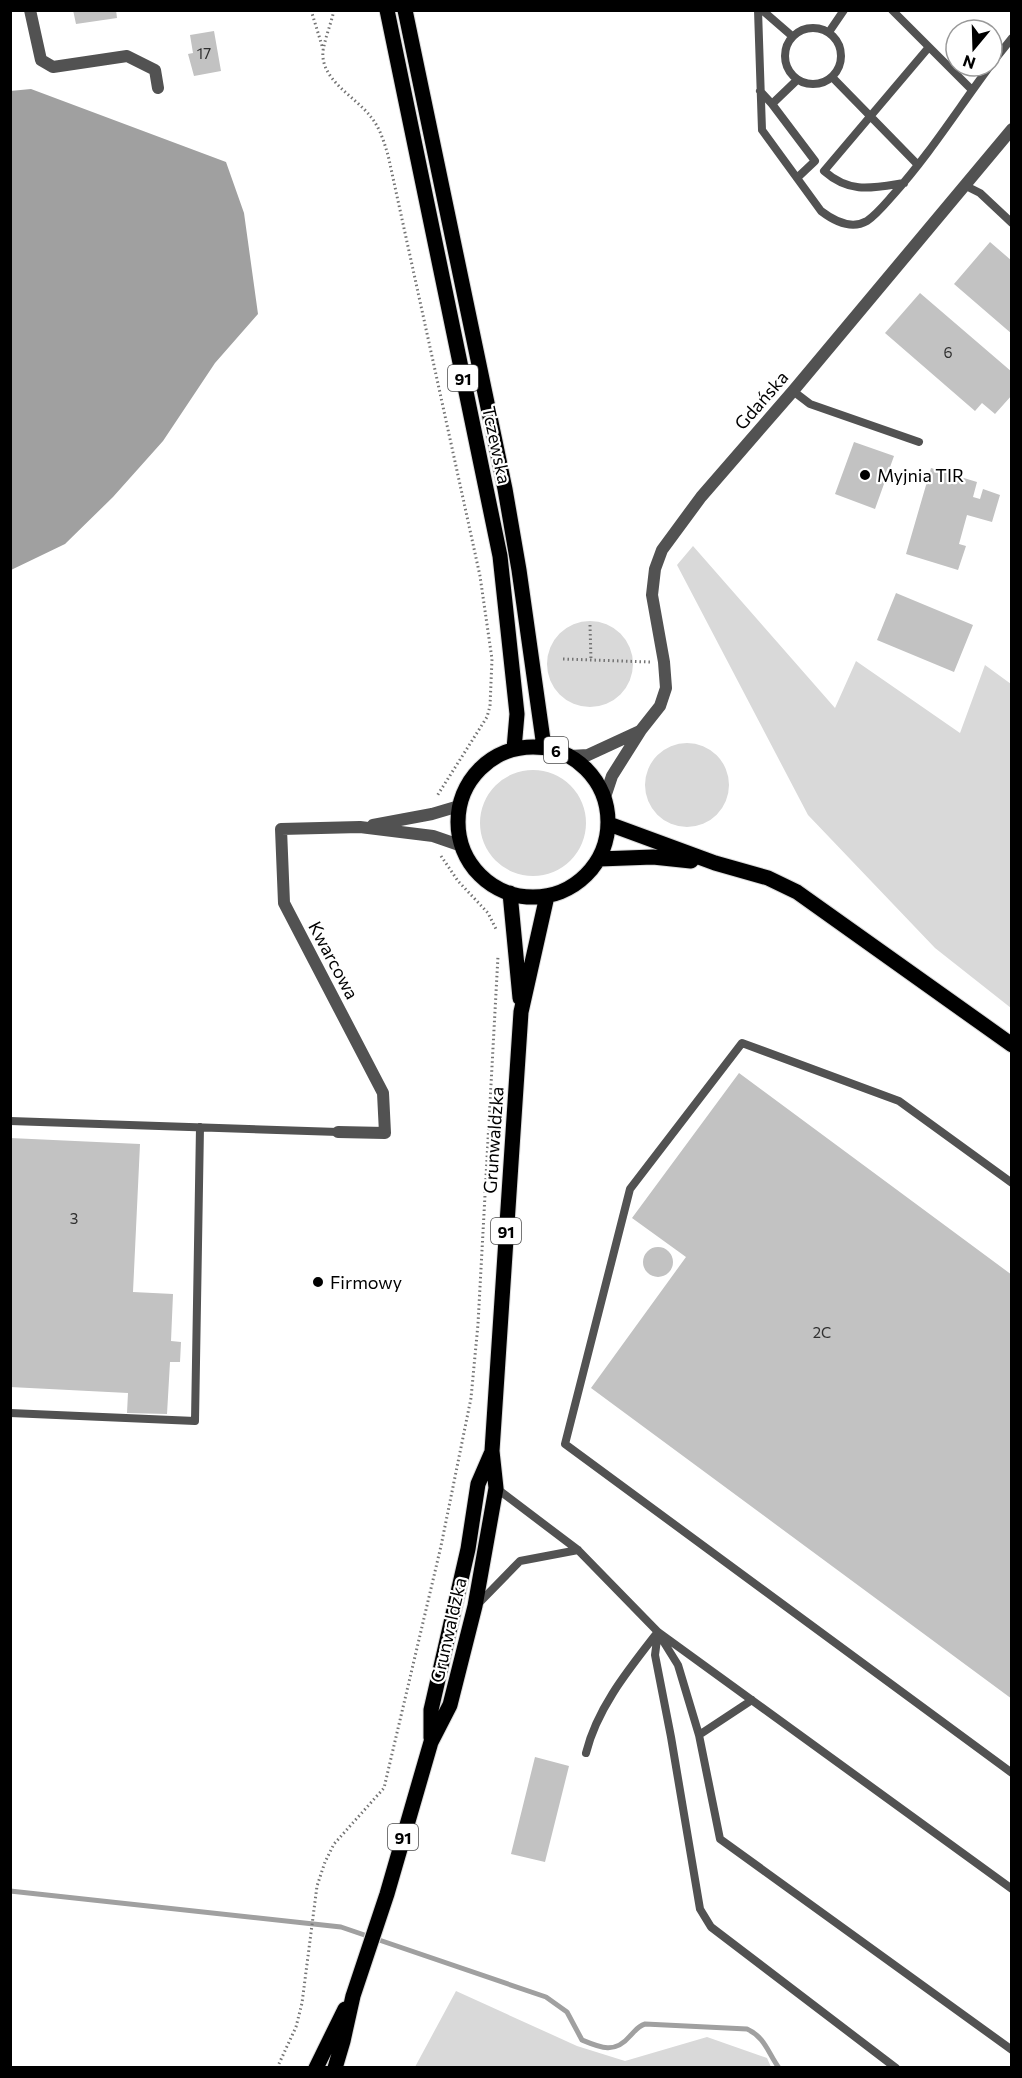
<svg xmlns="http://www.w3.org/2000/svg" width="1022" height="2078" viewBox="0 0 1022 2078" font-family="Commissioner,sans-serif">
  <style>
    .green { fill: #d9d9d9 }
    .water { fill: #a0a0a0 }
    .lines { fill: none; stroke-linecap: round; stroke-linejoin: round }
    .stream { stroke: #a0a0a0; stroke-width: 5 }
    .building { fill: #c2c2c2 }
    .primary-casing { stroke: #dbdbdb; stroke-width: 17 }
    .path { stroke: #747474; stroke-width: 3; stroke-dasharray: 1.5 3; stroke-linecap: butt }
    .service { stroke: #525252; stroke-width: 8 }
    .minor { stroke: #525252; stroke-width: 12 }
    .tertiary { stroke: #525252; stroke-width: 12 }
    .primary { stroke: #000; stroke-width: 15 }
    .poi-dot { fill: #000; stroke: #fff; stroke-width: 2 }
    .labels { text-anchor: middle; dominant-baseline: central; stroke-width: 4.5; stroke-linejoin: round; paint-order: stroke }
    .number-label { font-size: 15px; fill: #303030 }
    .shield { fill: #fff; stroke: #4c4c4c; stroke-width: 1.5 }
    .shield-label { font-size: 16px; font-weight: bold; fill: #000 }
    .street-label { font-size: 18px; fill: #000; stroke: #fff }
    .poi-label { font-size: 18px; fill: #000; stroke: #fff; text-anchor: start }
  </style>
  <rect width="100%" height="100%" fill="#fff"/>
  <path class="green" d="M693 546 835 708 856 661 960 733 985 665 1011 684V1008L935 948 808 815 677 565Z
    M547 664a43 43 0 1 1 86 0a43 43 0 1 1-86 0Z
    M645 785a42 42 0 1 1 84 0a42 42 0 1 1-84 0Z
    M480 823a53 53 0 1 1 106 0a53 53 0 1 1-106 0Z
    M456 1991 577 2046 625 2061 707 2037 767 2058 771 2067H415Z"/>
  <path class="water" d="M31 89 226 162 244 213 258 314 215 363 163 441 113 497 65 544 11 570 10 91Z"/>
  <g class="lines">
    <path class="stream" d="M10 1891 341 1927 546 1997 567 2012 582 2040C601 2048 615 2054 630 2036 635 2031 638 2026 645 2024L747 2029C765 2037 768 2053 779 2068"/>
  </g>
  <path class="building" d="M73 10H116L117 18 76 24Z
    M214 31 221 71 194 76 188 54 193 53 190 35Z
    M990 242 1012 261V334L954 284Z
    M920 293 1012 372V395L995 414 982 403 975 411 885 333Z
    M854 442 894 456 875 509 835 494Z
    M931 468 977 482 973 497 980 499 983 489 1000 495 992 522 967 515 959 544 966 546 958 570 906 554Z
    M896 593 973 625 954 672 877 640Z
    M739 1073 1012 1275V1699L591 1388 686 1257 632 1218Z
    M10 1138 140 1144 133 1292 173 1294 171 1341 181 1342 180 1362H170L167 1414 127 1413 128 1393 10 1387Z
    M643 1262a15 15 0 1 1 30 0a15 15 0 1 1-30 0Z
    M535 1757 569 1766 545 1862 511 1854Z"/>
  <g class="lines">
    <g class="primary-casing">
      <path id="primary" d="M387 10 500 556 517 714 514 749
        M405 10 505 489 519 570 544 747
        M458 822a75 75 0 1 1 150 0a75 75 0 1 1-150 0Z
        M609 824 715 863 768 878 797 892 1012 1045
        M599 859 653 857 691 861
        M510 893 520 998
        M431 1738V1710L468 1549 478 1484 491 1454
        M316 2068 345 2009
        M335 2068 343 2041 353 1996 387 1894 431 1742 450 1705 475 1606 496 1488 492 1451 521 1012 547 896"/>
    </g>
    <path class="path" d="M311 10 323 49
      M334 10C331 24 325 38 323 51 320 80 356 97 371 117 380 128 384 142 388 155L480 576 492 659 490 706 487 717 437 796
      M590 625 591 660
      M563 659 650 662
      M441 856 458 881 488 913 496 929
      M277 2068 296 2027 302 2003 317 1886 325 1862 334 1844 384 1788 441 1546 471 1398 478 1324 498 956"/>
    <path class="service" d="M758 10 762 130 821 211C834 221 851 230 867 221 877 214 885 204 893 195 929 155 958 109 990 66
      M762 10 792 36
      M892 10 972 90
      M785 56a28 28 0 1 1 56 0a28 28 0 1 1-56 0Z
      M829 32 844 10
      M992 63 1012 38
      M832 77 918 165
      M760 91 772 104 815 161 797 178
      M772 104 797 80
      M904 183C872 188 850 194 824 171L929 47
      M964 185 980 193 1012 223
      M793 391 810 404 919 442
      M10 1121 338 1132
      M1012 1183 899 1101 742 1043 630 1189 565 1444 1012 1773
      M10 1413 195 1421 200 1127
      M496 1488 578 1550 658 1632 1012 1889
      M479 1603 520 1561 578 1550
      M658 1632 655 1655 671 1737 700 1909 711 1927 896 2068
      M660 1636 678 1665 699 1735 720 1839 1012 2050
      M699 1735 752 1700
      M586 1753C597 1708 629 1669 657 1633"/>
    <path class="minor" d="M30 10 41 60 53 67 127 56 155 70 158 88
      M373 825 432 814 459 806
      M338 1132 385 1133 383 1093 284 903 281 829 360 827 433 836 462 846"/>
    <path class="tertiary" d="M570 756 588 755 640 731
      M605 797 612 776 641 730 660 706 666 688 664 662 652 595 655 569 662 550 701 497 793 391 1012 129"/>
    <use href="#primary" class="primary"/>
  </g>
  <g class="poi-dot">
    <circle cx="865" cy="475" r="6"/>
    <circle cx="318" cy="1282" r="6"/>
  </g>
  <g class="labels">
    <g class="number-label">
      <text x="204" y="53">17</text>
      <text x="948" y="352">6</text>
      <text x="74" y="1218">3</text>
      <text x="822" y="1332">2C</text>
    </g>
    <g class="shield">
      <rect x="448" y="365" width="30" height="26" rx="4.5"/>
      <rect x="544" y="737" width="24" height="26" rx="4.5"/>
      <rect x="491" y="1218" width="30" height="26" rx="4.5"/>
      <rect x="388" y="1824" width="30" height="26" rx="4.5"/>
    </g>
    <g class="shield-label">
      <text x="463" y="378">91</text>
      <text x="556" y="750">6</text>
      <text x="506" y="1231">91</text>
      <text x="403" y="1837">91</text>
    </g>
    <g class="street-label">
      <text transform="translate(761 400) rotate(-49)">Gdańska</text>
      <text transform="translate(497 445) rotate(78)">Tczewska</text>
      <text transform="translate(334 960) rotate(62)">Kwarcowa</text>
      <text transform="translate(493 1140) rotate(-86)">Grunwaldzka</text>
      <text transform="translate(448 1630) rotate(-77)">Grunwaldzka</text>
    </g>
    <g class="poi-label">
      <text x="877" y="475">Myjnia TIR</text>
      <text x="330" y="1282">Firmowy</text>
    </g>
  </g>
  <rect width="1022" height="2078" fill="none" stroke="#000000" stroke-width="24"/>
  <g transform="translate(974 48) rotate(199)"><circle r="28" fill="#ffffff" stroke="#999999" stroke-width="1.5"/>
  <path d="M0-4.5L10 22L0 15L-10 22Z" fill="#000000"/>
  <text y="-9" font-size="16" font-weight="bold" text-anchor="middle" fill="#000000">N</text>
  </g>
</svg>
